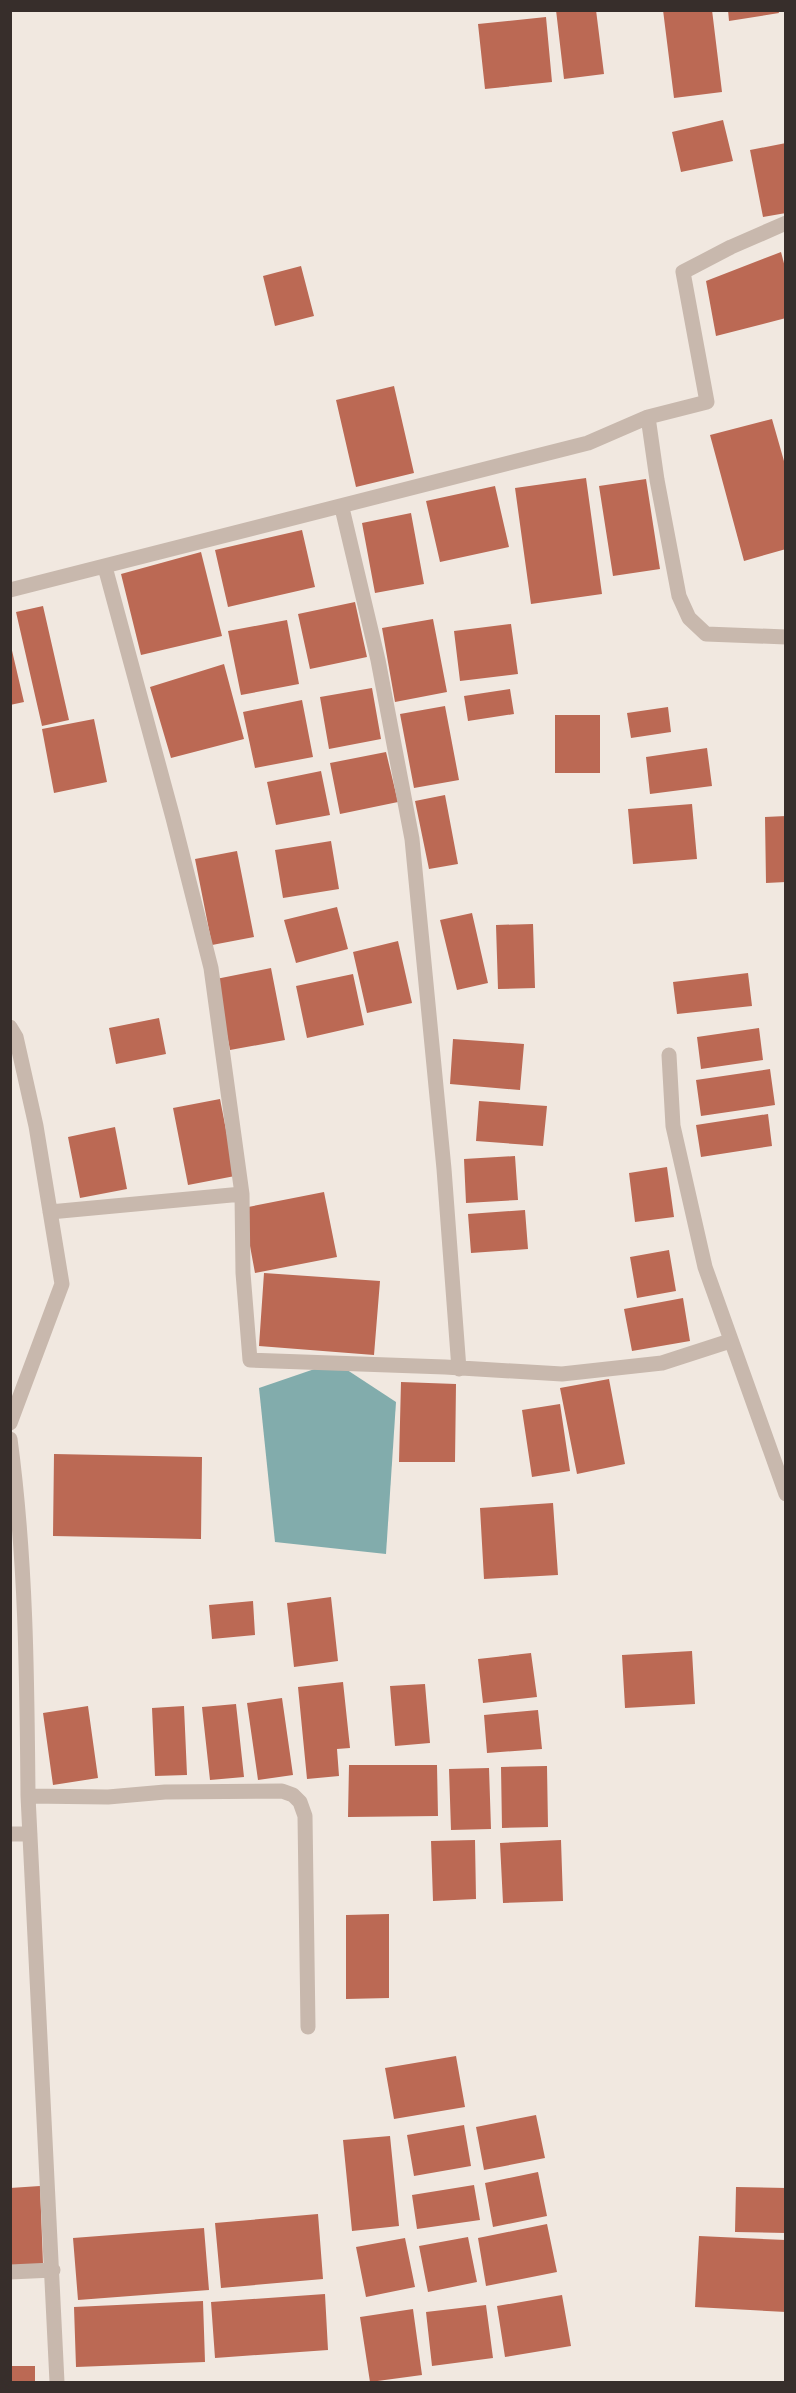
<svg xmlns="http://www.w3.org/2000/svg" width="796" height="2393" viewBox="0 0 796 2393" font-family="Quicksand,sans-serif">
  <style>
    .water { fill: #82acac }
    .building { fill: #bb6954 }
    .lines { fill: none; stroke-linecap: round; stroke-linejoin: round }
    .street { stroke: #c8b8ad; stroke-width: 15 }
  </style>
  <rect width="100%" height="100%" fill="#f1e8e0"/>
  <path class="water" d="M335 1362 396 1402 386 1554 275 1542 259 1388Z"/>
  <path class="building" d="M556 10H596L604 74 564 79Z
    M663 10H712L722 92 674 98Z
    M728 10H778L779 13 729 21Z
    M546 17 552 82 485 89 478 24Z
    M723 120 733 161 681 172 672 132Z
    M786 143V213L763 217 750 150Z
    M781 252 786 271V318L716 336 706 281Z
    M301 266 314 316 275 326 263 276Z
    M394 386 414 473 356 487 336 400Z
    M772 419 786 468V549L744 561 710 435Z
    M586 478 602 594 531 604 515 488Z
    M646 479 660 569 613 576 599 486Z
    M495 486 509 547 440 562 426 501Z
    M411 513 424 584 375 593 362 523Z
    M302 530 315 587 228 607 215 550Z
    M201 552 222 636 141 655 121 574Z
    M355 602 367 657 310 669 298 614Z
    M43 606 69 720 42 726 16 612Z
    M433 619 447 692 395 702 382 628Z
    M287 620 299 684 241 695 228 631Z
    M511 624 518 674 460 681 454 631Z
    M10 642 24 702 10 705Z
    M224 664 244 739 171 758 150 687Z
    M372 688 381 739 329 749 320 697Z
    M510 689 514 714 468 721 464 696Z
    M302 700 313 757 255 768 243 712Z
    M445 706 459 780 414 788 400 714Z
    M668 707 671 732 631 738 627 713Z
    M555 715H600V773H555Z
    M94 719 107 782 54 793 42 729Z
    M707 748 712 786 650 794 646 757Z
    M386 752 398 802 340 814 330 763Z
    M321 771 330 815 276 825 267 782Z
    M445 795 458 864 429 869 415 801Z
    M692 804 697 859 633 864 628 809Z
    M786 816V882L766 883 765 817Z
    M331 841 339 889 283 898 275 850Z
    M237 851 254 937 212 945 195 859Z
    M337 907 348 949 296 963 284 920Z
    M472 913 488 983 457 990 440 920Z
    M533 924 535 988 498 989 496 925Z
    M398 941 412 1003 367 1013 353 952Z
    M271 968 285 1040 230 1050 216 979Z
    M748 973 752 1006 677 1014 673 982Z
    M353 974 364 1025 307 1038 296 986Z
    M159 1018 166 1054 116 1064 109 1028Z
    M759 1028 763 1060 701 1069 697 1037Z
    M453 1039 524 1044 520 1090 450 1084Z
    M770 1069 775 1105 701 1116 696 1080Z
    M220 1099 235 1176 188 1185 173 1108Z
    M479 1101 547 1106 543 1146 476 1141Z
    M768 1114 772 1146 701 1157 696 1125Z
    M115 1127 127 1189 80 1198 68 1137Z
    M515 1156 518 1200 466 1203 464 1159Z
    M667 1167 674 1217 635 1222 629 1173Z
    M324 1192 337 1257 255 1273 243 1208Z
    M525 1210 528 1249 471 1253 468 1214Z
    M669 1250 676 1291 637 1298 630 1257Z
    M264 1273 380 1281 374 1355 259 1346Z
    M683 1298 690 1341 632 1351 624 1309Z
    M609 1379 625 1464 577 1474 560 1388Z
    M401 1382 456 1384 455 1462H399Z
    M560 1404 570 1471 532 1477 522 1410Z
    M54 1454 202 1457 201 1539 53 1536Z
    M553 1503 558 1575 484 1579 480 1508Z
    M331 1597 338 1661 294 1667 287 1603Z
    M253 1601 255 1635 212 1639 209 1605Z
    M692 1651 695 1704 625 1708 622 1655Z
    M531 1653 537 1697 483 1703 478 1659Z
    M343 1682 350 1748 337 1749 339 1776 307 1779 298 1687Z
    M425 1684 430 1743 395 1746 390 1686Z
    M282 1698 293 1775 258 1780 247 1703Z
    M236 1704 244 1777 210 1780 202 1707Z
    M88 1706 98 1778 53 1785 43 1713Z
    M184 1706 187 1775 155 1776 152 1708Z
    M538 1710 542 1749 487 1753 484 1715Z
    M349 1765H437L438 1816 348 1817Z
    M547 1766 548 1827 502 1828 501 1767Z
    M489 1768 491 1829 451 1830 449 1769Z
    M475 1840 476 1899 433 1901 431 1841Z
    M561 1840 563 1901 503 1903 500 1843Z
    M389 1914V1998L346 1999V1915Z
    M456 2056 465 2107 394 2119 385 2068Z
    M536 2115 545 2158 484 2170 476 2127Z
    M464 2125 471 2166 414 2176 407 2135Z
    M390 2136 399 2226 352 2231 343 2140Z
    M538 2172 547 2216 493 2227 485 2183Z
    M474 2185 480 2220 417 2229 412 2195Z
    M40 2186 43 2264 10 2266V2188Z
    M736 2187 786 2188V2233L735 2232Z
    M318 2214 323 2279 221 2288 215 2223Z
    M547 2224 557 2272 486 2286 478 2238Z
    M204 2228 209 2290 78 2300 73 2238Z
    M699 2236 786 2240V2312L695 2307Z
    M468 2237 477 2282 428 2292 419 2246Z
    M405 2238 415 2287 366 2297 356 2247Z
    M325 2294 328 2350 215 2358 211 2302Z
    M562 2295 571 2346 505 2357 497 2306Z
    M203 2301 205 2362 76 2367 74 2307Z
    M486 2305 493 2358 432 2366 426 2312Z
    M413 2309 422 2375 370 2382 360 2317Z
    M10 2366H35V2382H10Z"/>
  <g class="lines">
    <path class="street" d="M648 417 657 480 679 596 689 618 706 634 786 637
      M342 508 378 660 412 839 444 1169 459 1369
      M105 567 173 818 211 968 242 1194
      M10 590 588 443 648 417 707 402 683 272 731 247 786 223
      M10 1027 16 1037 36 1126 62 1284 10 1423
      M669 1055 673 1126 705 1267 786 1494
      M50 1212 242 1194 243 1273 250 1360 445 1367 562 1374 662 1363 730 1341
      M10 1439C26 1557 27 1677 28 1796L57 2382
      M28 1796 108 1797 165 1792 282 1791 293 1795 300 1802 305 1816 308 2027
      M10 1834H30
      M10 2272 53 2270"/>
  </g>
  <rect width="796" height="2393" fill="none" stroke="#372e2b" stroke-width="24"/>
</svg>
